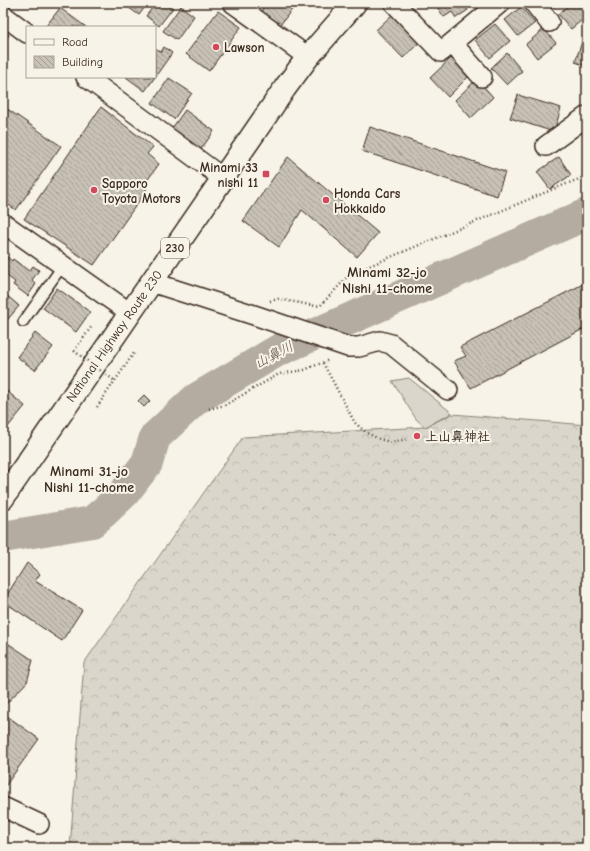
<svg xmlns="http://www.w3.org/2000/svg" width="590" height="851" viewBox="0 0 590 851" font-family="'Comic Neue','Klee One',sans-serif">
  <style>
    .forest { fill: url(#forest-crowns); stroke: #8b8074 }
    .park { fill: #dbd6cb; stroke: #8b8074 }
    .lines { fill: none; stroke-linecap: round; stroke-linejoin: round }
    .river { stroke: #b4aca0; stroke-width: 32 }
    .building { fill: url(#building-back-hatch); stroke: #3b2a1e }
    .service-casing { stroke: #3b2a1e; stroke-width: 12 }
    .minor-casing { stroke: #3b2a1e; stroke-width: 22 }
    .trunk-casing { stroke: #3b2a1e; stroke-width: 25 }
    .path { stroke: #3b2a1e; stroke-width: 2.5; stroke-dasharray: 1 3; stroke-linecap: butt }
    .service { stroke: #f7f3e8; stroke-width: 9 }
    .minor { stroke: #f7f3e8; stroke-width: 19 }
    .trunk { stroke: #f7f3e8; stroke-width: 22 }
    .path-bridge { stroke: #3b2a1e; stroke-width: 2.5; stroke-dasharray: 1 3; stroke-linecap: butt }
    .poi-dot { fill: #d1495b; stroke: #f7f3e8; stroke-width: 1.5 }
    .labels { text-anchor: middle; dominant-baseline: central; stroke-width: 4; stroke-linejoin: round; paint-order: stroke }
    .shield { fill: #f7f3e8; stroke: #73665b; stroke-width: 1 }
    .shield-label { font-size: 12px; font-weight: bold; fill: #3b2a1e }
    .poi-label { font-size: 13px; font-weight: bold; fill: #3b2a1e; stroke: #f7f3e8; text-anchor: start }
    .street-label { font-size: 13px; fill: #3b2a1e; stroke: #f7f3e8 }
    .neighbourhood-label { font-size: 14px; font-weight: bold; fill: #3b2a1e; stroke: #f7f3e8 }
    .water-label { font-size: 14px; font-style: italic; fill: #5f5145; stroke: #f7f3e8 }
  </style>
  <defs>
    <pattern id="forest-crowns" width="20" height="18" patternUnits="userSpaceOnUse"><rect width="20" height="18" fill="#dbd6cb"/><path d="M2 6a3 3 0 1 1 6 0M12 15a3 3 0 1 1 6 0" fill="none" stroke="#bdb8ae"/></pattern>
    <pattern id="building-back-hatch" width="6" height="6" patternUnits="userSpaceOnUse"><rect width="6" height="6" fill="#c8c1b6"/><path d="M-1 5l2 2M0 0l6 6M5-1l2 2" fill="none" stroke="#a49d93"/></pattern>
  </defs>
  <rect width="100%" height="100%" fill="#f7f3e8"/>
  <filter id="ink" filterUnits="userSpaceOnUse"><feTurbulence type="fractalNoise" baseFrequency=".025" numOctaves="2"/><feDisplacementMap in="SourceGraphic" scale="8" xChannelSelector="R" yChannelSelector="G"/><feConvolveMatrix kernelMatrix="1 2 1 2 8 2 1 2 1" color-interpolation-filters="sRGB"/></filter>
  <g filter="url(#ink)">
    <path class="forest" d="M452 414 587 425V848H70L84 663 243 437 425 427Z"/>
    <path class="park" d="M409 378 452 413 425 427 416 419 392 381Z"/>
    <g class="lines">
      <path class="river" d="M3 537 92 522 105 511 124 493 147 463 155 437 196 399 277 351 587 214"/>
    </g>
    <path class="building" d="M127 3H148L139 15 125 5Z
      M156 3H166L173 8 159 26 146 16Z
      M267 3H297L280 25 261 11Z
      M442 3H464L468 10 456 18 452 12 444 17 437 7Z
      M551 3H559L554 7Z
      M572 3H582L587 9V16L571 29 558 14Z
      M181 6 194 16 177 40 163 31Z
      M521 7 535 23 518 36 505 20Z
      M60 8 86 27 46 26Z
      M218 11 241 27 209 71 186 54Z
      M395 12 422 40 403 58 376 30Z
      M495 24 510 41 490 58 475 40Z
      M544 29 556 43 537 58 526 44Z
      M3 31 9 35 3 43Z
      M583 39 587 40V66L575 62Z
      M164 47 172 53 155 77V48L161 52Z
      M507 53 522 71 507 85 491 68Z
      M451 58 469 76 448 97 430 78Z
      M126 77H155L145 91Z
      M169 78 192 93 174 119 152 103Z
      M477 79 493 97 471 118 455 100Z
      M518 95 561 108 554 132 510 118Z
      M3 106 61 146 16 210 3 201Z
      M101 107 153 147 147 154 159 164 146 182V191L94 265 24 219Z
      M185 110 214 131 199 152 170 131Z
      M370 127 505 172 497 196 362 151Z
      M288 157 378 233 357 257 302 210 279 247 243 221Z
      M559 157 571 175 550 189 537 172Z
      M7 257 12 261 13 259 29 271 33 266 39 270 32 280 36 284 28 296 13 285 15 282 3 273V263Z
      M587 282V327L471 388 454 361 466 356 460 347Z
      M57 288 90 312 76 332 43 308Z
      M3 292 19 306 3 325Z
      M35 333 53 347 35 370 17 357Z
      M3 388 25 406 3 433Z
      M144 395 150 401 144 407 138 401Z
      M27 563 40 574 35 581 82 610 62 641 3 601Z
      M3 640 33 660 27 682 3 707Z
      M3 713 39 739 3 789Z"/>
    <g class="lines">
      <g class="service-casing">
        <path id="service" d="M23 322 63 265"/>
      </g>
      <g class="minor-casing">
        <path id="minor" d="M233 3 308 57
          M394 3 441 52 500 3
          M534 3 549 22
          M3 15 27 33
          M452 43 482 77
          M86 77 224 179
          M546 146 587 116
          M3 223 130 313
          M151 282 254 315 348 347H359L380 341 391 344 448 390
          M3 807 39 824"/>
      </g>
      <g class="trunk-casing">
        <path id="trunk" d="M3 498 285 88 308 57 355 3"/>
      </g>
      <path class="path" d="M270 301 278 299 316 306 321 305 350 274 556 188 587 176
        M74 351 92 326
        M323 363 355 423 367 433 379 439 391 442 409 439
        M97 407 134 353
        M209 409 225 405 279 374 304 370 329 360"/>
      <use href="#service" class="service"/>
      <use href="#minor" class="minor"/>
      <use href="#trunk" class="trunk"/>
      <path class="path-bridge" d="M74 351 115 381"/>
    </g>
  </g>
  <g class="poi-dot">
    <circle cx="216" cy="47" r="4"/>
    <rect x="262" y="170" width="8" height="8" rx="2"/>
    <circle cx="94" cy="190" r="4"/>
    <circle cx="326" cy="200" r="4"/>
    <circle cx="417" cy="436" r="4"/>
  </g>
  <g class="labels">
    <rect class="shield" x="161" y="238" width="28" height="20" rx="3"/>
    <g class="shield-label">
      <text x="175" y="248">230</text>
    </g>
    <g class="poi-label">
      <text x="224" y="47">Lawson</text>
      <text x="258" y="167" text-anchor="end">Minami 33<tspan x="258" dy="15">nishi 11</tspan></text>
      <text x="102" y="183">Sapporo<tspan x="102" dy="15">Toyota Motors</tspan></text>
      <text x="334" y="193">Honda Cars<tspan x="334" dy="15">Hokkaido</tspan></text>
      <text x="425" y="436">上山鼻神社</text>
    </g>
    <g class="street-label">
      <text transform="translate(114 336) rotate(-55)">National Highway Route 230</text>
    </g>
    <g class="neighbourhood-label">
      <text x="387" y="272">Minami 32-jo<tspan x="387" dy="16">Nishi 11-chome</tspan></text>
      <text x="89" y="471">Minami 31-jo<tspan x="89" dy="16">Nishi 11-chome</tspan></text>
    </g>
    <g class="water-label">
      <text transform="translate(274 355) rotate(-28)">山鼻川</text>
    </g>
  </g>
  <rect width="590" height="851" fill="none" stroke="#f7f3e8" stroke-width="16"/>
  <rect x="8" y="8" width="574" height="835" fill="none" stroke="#3b2a1e" stroke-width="1.5" filter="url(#ink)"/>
  <rect x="26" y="26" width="130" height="52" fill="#f7f3e8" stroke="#aca397"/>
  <rect x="34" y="39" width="20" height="6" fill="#f7f3e8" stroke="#aca397"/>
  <text x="62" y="46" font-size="12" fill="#3b2a1e">Road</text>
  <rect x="34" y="56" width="20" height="12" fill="url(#building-back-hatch)" stroke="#aca397"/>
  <text x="62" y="66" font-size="12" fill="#3b2a1e">Building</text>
</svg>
